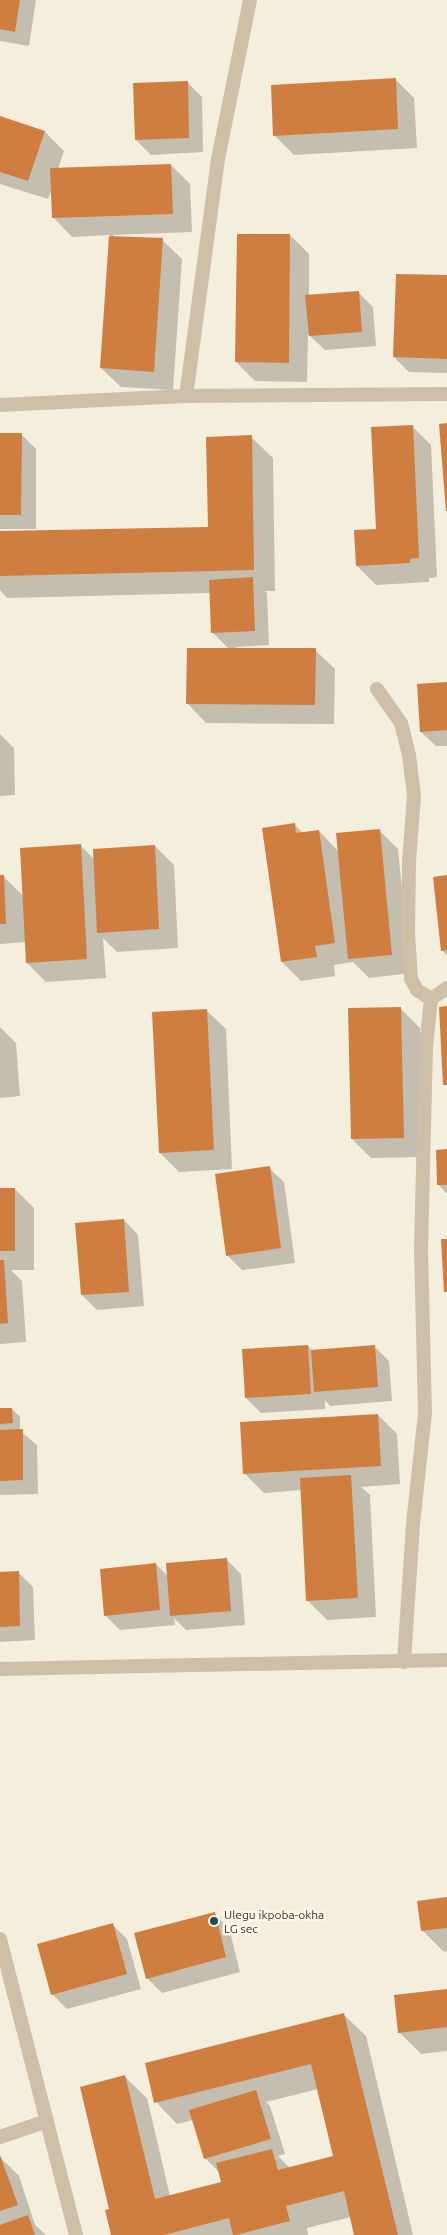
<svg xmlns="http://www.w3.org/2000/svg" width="447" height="2235" viewBox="0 0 447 2235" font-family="Ubuntu,sans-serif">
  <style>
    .shadow { fill: #0003; fill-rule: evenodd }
    .building { fill: #cf7e40 }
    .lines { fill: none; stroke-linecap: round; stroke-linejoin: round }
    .minor { stroke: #cec0a8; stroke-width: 14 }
    .poi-dot { fill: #1a4d5f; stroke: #fbf7ea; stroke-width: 2 }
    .labels { text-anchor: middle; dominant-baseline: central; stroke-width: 5; stroke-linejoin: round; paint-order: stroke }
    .poi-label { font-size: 12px; fill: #3a3128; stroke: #fbf7ea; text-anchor: start }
  </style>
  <rect width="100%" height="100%" fill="#f4eedd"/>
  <path class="shadow" d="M0 0H36L29 46 0 41Z
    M395 79 414 98 417 148 294 155 275 136Z
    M187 82 202 97 203 152 151 155 136 140Z
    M0 117 45 132 64 151 58 169 171 165 190 184 192 232 113 235V237L162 240 182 259 173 390 121 387 101 368 110 235 72 237 53 217 52 188 48 199 0 184Z
    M290 235 309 254V296L358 292 373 307 376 346 325 350 308 334 307 382 255 381 236 362Z
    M447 276V373L409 372 394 357Z
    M412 426 431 445 437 577 429 578V582L376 585 357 566 378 530Z
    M0 434H21L36 449V529H0Z
    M251 437 273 458 275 591H265L267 593 269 645 236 647V649L315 650 335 669 334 724 206 723 187 703 229 649 213 633 210 593 7 598 0 590V533L209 528Z
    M447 683V746H436L421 732Z
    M0 734 14 748 15 795 0 796Z
    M294 824 303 833 319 831 339 852 379 830 398 849 410 973 369 978 353 962 334 965 335 976 301 981 282 962Z
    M80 845 95 860 155 846 174 865 178 948 117 952 103 938 106 978 46 982 27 963 26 942 0 944V876H3L24 897Z
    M447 876V956L442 950Z
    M401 1009 420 1028 422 1157 371 1158 352 1139Z
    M206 1010 226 1029 232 1169 179 1172 160 1153Z
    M0 1027 16 1043 20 1096 0 1098Z
    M447 1150V1193H446L439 1185Z
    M269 1168 284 1182 295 1263 242 1270 227 1255Z
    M0 1189H15L34 1208V1270H11L22 1281 26 1342 0 1344Z
    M124 1220 138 1235 144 1306 97 1310 82 1295Z
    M308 1346 313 1351 374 1346 389 1361 392 1401 330 1406 325 1400V1409L261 1413 246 1398Z
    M0 1409H12L20 1417V1431L37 1445 38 1494 0 1495Z
    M378 1415 397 1434 400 1484 361 1487 370 1495 376 1617 327 1620 308 1601 302 1490 264 1493 245 1474Z
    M226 1559 241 1574 245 1625 186 1630 174 1618 175 1625 120 1630 105 1615 156 1564 169 1577Z
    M18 1572 33 1587 35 1640 0 1642V1573Z
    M447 1899V1951L444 1952 422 1930Z
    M214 1914 229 1928 240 1972 162 1993 147 1978Z
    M112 1924 127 1939 141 1989 67 2009 52 1994Z
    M447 1991V2051L421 2054 399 2032Z
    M344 2015 366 2036 413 2235H355L351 2217 307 2228 308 2235H112L111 2210 125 2077 147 2098 170 2196 223 2183 220 2173 205 2158 193 2120 177 2124 156 2102ZM318 2089 334 2157 290 2168 278 2156 285 2154 270 2106 266 2102Z
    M0 2157 19 2176 35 2225 46 2235H0Z"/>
  <path class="building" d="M0 0H20L15 32 0 29Z
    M396 78 398 129 273 136 271 85Z
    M188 81 189 138 135 140 133 83Z
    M0 116 45 131 28 181 0 172Z
    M171 164 173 214 52 218 50 168Z
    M237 234H290L289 363 235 362Z
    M109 236 163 238 154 372 100 368Z
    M396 274 447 275V359L393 357Z
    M359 291 362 332 309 336 305 295Z
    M447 423V511H446L439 424Z
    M413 425 419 558 410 559V563L356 566 354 530 376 529 371 427Z
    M0 433H22L21 515H0Z
    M252 435 254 570 0 576V531L208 527 206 437Z
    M253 577 255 631 211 633 209 580Z
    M187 648H316L315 705 186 704Z
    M447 682V730L420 732 417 684Z
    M295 823 296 833 319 830 335 943 315 946 317 957 281 962 262 828Z
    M380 829 392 955 348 959 336 833Z
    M81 844 87 959 26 963 20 848Z
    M155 845 159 929 97 933 93 849Z
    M0 875H4L6 924H0Z
    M447 875V950L441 951 433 877Z
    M447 1006V1085H443L439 1007Z
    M401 1007 404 1138 351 1139 348 1008Z
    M207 1009 214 1150 159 1153 152 1012Z
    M447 1149V1185H437L436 1150Z
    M270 1166 281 1248 226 1256 215 1174Z
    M0 1188H15V1251H0Z
    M124 1219 129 1292 81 1295 75 1223Z
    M441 1239H447V1292H444Z
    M0 1260H4L8 1323 0 1324Z
    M308 1345 311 1394 245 1398 242 1349Z
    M375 1345 378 1387 314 1392 311 1350Z
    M0 1408H12L13 1423 0 1424Z
    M378 1414 381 1466 243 1474 240 1422Z
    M23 1429V1480L0 1481V1430Z
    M351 1475 358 1598 306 1601 300 1478Z
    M227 1558 231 1611 170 1616 166 1563Z
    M156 1563 160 1610 104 1616 100 1569Z
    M19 1571 20 1626 0 1627V1572Z
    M447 1897V1928L421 1931 417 1901Z
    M215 1912 226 1957 146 1979 134 1933Z
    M113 1923 127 1974 51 1995 37 1944Z
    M447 1989V2027L398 2033 394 1995Z
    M344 2013 398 2235H354L344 2191 286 2206 290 2221 236 2235H233L229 2218 164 2235H111L105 2210 109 2209 80 2087 125 2075 155 2199 221 2182 216 2163 272 2149 278 2170 333 2156 311 2064 154 2103 145 2063Z
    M256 2090 271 2139 204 2159 189 2110Z
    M0 2155 18 2205 0 2211Z
    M28 2215 35 2235H0V2225Z"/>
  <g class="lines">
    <path class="minor" d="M186 396 218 159 250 0
      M0 405 186 396 447 394
      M377 689 401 723 409 755 414 795 409 862 408 933 411 979 417 990 431 999
      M404 1662 413 1524 425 1413 421 1250 426 1046 431 999 447 988
      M0 1669 447 1660
      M0 1939 76 2235
      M0 2137 47 2121"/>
  </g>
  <circle class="poi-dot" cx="214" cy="1921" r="5"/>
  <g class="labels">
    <g class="poi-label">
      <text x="224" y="1914">Ulegu ikpoba-okha<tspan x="224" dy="14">LG sec</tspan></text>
    </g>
  </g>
</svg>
